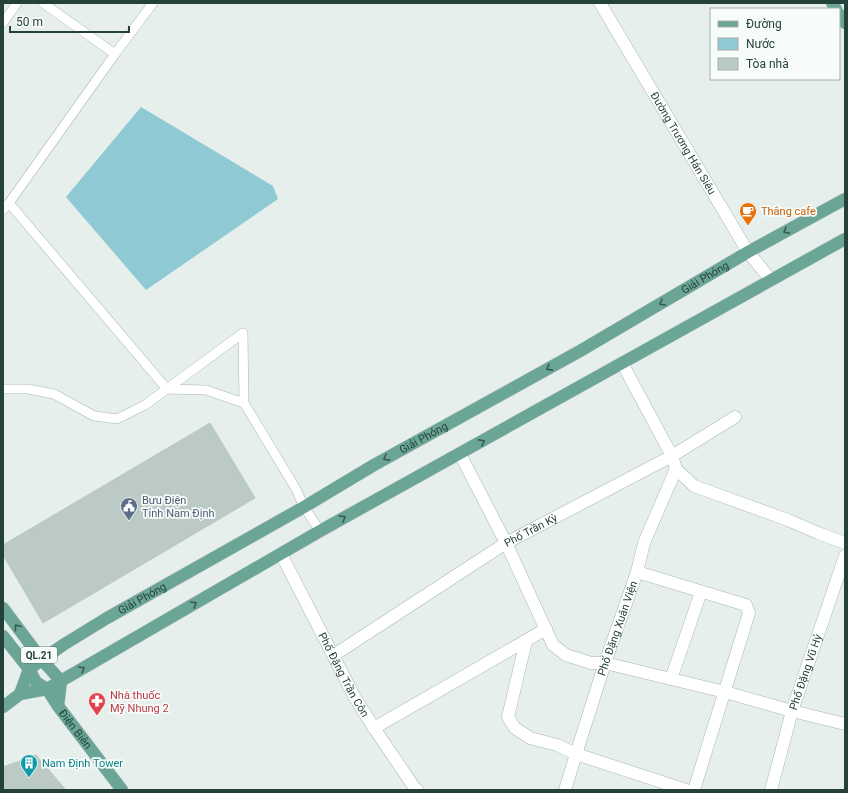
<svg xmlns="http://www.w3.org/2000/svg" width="848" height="793" viewBox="0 0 848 793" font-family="Roboto,sans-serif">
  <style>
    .water { fill: #8ec9d4 }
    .building { fill: #bbcac4; stroke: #b8c9c2 }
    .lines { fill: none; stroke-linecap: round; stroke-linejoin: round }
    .service-casing { stroke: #a8b8b2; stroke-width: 10 }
    .minor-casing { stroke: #a8b8b2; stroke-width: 13 }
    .primary-casing { stroke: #c2cac8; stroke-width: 13 }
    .service { stroke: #fff; stroke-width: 9 }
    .minor { stroke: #fff; stroke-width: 12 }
    .primary { stroke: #6aa596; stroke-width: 12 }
    .oneway { stroke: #365b51 }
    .labels { text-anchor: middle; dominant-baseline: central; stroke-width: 3.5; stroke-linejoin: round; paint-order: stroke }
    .shield { fill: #f7fbf9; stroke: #637a73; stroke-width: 1 }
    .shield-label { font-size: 10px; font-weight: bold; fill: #24423a }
    .street-label { font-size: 11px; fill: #24423a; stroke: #f7fbf9 }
    .food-label { font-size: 11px; fill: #c56008; stroke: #f7fbf9; text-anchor: start }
    .service-label { font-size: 11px; fill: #4e5e75; stroke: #f7fbf9; text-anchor: start }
    .health-label { font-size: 11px; fill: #be3a42; stroke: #f7fbf9; text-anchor: start }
    .culture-label { font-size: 11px; fill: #0d838f; stroke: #f7fbf9; text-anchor: start }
  </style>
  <rect width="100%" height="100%" fill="#e6efeb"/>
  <path class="water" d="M141 107 273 186 278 199 146 290 66 197Z"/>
  <path class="building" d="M210 423 255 498 43 623 3 555V545Z
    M36 755 66 790H3V767Z"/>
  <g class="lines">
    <g class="service-casing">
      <path id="service" d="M3 23 17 3
        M115 54 153 3
        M9 203 167 389 206 390 244 403
        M3 210 9 203 115 54 43 3
        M3 389H28L54 394 94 416 117 419 145 405 243 333 244 403 296 489 304 507 320 531"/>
    </g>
    <g class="minor-casing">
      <g id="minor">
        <path id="s1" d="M600 3 748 252 771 280"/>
        <path d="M622 363 672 456 676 469 694 486 788 520 818 533 845 543"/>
        <path d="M460 454 506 543 553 645 566 655 591 663H605L725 692 792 711 845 724"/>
        <path id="s2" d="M281 554 354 696 374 728 414 787 417 790"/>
        <path d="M637 572 746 605 749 613 694 790"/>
        <path d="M526 641 508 717 515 728 530 738 557 745 576 754 686 790"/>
        <path id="s3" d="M334 655 506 543 672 456 735 417"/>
        <path d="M671 679 701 592"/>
        <path d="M374 728 546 629"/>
        <path id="s4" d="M565 790 576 754 605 663 637 572 644 543 676 469"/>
        <path id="s5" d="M771 790 792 711 845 556"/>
      </g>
    </g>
    <g class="primary-casing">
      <g id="primary">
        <path d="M832 3 836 9"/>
        <path d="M839 14 845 23"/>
        <path d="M3 608 42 660 61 681 58 706"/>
        <path id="s6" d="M3 636 29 669 36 682 47 689 58 706 122 790"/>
        <path id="s7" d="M20 694 29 669 63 645 107 618 304 507 374 465 580 351 748 252 845 199"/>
        <path d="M3 707 20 694 47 689 320 531 845 239"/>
      </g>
    </g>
    <use href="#service" class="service"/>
    <use href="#minor" class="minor"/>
    <use href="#primary" class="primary"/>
  </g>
  <defs><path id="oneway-chevron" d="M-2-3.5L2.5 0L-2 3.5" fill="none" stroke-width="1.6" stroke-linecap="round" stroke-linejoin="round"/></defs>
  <g class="oneway">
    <use href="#oneway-chevron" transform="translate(786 231) rotate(151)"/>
    <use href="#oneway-chevron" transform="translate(662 303) rotate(150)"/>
    <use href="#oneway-chevron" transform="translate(549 368) rotate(151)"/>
    <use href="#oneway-chevron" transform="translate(482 442) rotate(-29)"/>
    <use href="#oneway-chevron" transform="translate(386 458) rotate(151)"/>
    <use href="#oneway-chevron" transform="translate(343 518) rotate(-29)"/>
    <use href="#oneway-chevron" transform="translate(194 604) rotate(-30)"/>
    <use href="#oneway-chevron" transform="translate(17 627) rotate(-127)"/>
    <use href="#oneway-chevron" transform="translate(82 669) rotate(-30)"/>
  </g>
  <defs>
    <g id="cafe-pin" transform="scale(0.9)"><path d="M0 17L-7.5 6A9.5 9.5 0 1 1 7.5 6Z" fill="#e8710a" stroke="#f7fbf9"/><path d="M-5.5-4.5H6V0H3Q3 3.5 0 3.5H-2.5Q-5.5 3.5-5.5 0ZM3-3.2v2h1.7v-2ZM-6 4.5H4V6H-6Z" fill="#fff"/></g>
    <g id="civic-pin" transform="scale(0.9)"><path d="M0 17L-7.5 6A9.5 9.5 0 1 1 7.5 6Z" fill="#5c6f8a" stroke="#f7fbf9"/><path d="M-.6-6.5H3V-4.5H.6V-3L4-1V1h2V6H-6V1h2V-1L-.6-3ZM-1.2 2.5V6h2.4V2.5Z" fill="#fff"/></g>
    <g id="pharmacy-pin" transform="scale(0.9)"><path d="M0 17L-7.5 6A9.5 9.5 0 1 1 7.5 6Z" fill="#e0444e" stroke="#f7fbf9"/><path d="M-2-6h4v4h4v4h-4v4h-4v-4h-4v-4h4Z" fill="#fff"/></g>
    <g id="building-pin" transform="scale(0.9)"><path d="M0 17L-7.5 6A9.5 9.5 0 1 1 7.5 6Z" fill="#0f9aa8" stroke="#f7fbf9"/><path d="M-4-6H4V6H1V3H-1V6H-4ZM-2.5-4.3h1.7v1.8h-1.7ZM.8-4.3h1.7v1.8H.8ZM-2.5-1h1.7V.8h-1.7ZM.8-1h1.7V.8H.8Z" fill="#fff"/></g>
  </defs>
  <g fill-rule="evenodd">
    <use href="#cafe-pin" x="748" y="211"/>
    <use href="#civic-pin" x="129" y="506"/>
    <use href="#pharmacy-pin" x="97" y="701"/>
    <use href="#building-pin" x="29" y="763"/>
  </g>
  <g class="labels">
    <rect class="shield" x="21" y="647" width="36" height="16" rx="3"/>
    <g class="shield-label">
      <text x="39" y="655">QL.21</text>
    </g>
    <g class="street-label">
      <text stroke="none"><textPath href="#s1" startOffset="163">Đường Trương Hán Siêu</textPath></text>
      <text stroke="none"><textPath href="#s7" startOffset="808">Giải Phóng</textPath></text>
      <text stroke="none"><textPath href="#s7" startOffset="484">Giải Phóng</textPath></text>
      <text stroke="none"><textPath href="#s3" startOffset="233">Phố Trần Kỳ</textPath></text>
      <text stroke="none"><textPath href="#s7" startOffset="160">Giải Phóng</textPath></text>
      <text stroke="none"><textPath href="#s4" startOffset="170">Phố Đặng Xuân Viện</textPath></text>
      <text stroke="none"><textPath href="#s5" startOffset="123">Phố Đặng Vũ Hỷ</textPath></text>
      <text stroke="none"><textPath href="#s2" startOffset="136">Phố Đặng Trần Côn</textPath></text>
      <text stroke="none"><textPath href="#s6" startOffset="119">Điện Biên</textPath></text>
    </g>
    <g class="food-label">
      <text x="761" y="211">Thắng cafe</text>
    </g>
    <g class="service-label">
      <text x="142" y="500">Bưu Điện<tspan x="142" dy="13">Tỉnh Nam Định</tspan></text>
    </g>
    <g class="health-label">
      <text x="110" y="695">Nhà thuốc<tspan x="110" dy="13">Mỹ Nhung 2</tspan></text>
    </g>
    <g class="culture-label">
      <text x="42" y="763">Nam Định Tower</text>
    </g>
  </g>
  <rect width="848" height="793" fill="none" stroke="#24423a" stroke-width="8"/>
  <rect x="710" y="8" width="130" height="72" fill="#f7fbf9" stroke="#a3b1ad"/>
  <rect x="718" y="21" width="20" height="6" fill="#6aa596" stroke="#a3b1ad"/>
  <text x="746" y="28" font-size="12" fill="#24423a">Đường</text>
  <rect x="718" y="38" width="20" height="12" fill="#8ec9d4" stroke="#a3b1ad"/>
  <text x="746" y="48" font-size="12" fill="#24423a">Nước</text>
  <rect x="718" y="58" width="20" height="12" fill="#bbcac4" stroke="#a3b1ad"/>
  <text x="746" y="68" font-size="12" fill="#24423a">Tòa nhà</text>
  <path d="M10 26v6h119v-6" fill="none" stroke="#24423a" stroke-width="2"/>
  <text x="16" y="26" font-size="12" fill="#24423a" stroke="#f7fbf9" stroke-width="3" paint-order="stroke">50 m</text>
</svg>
